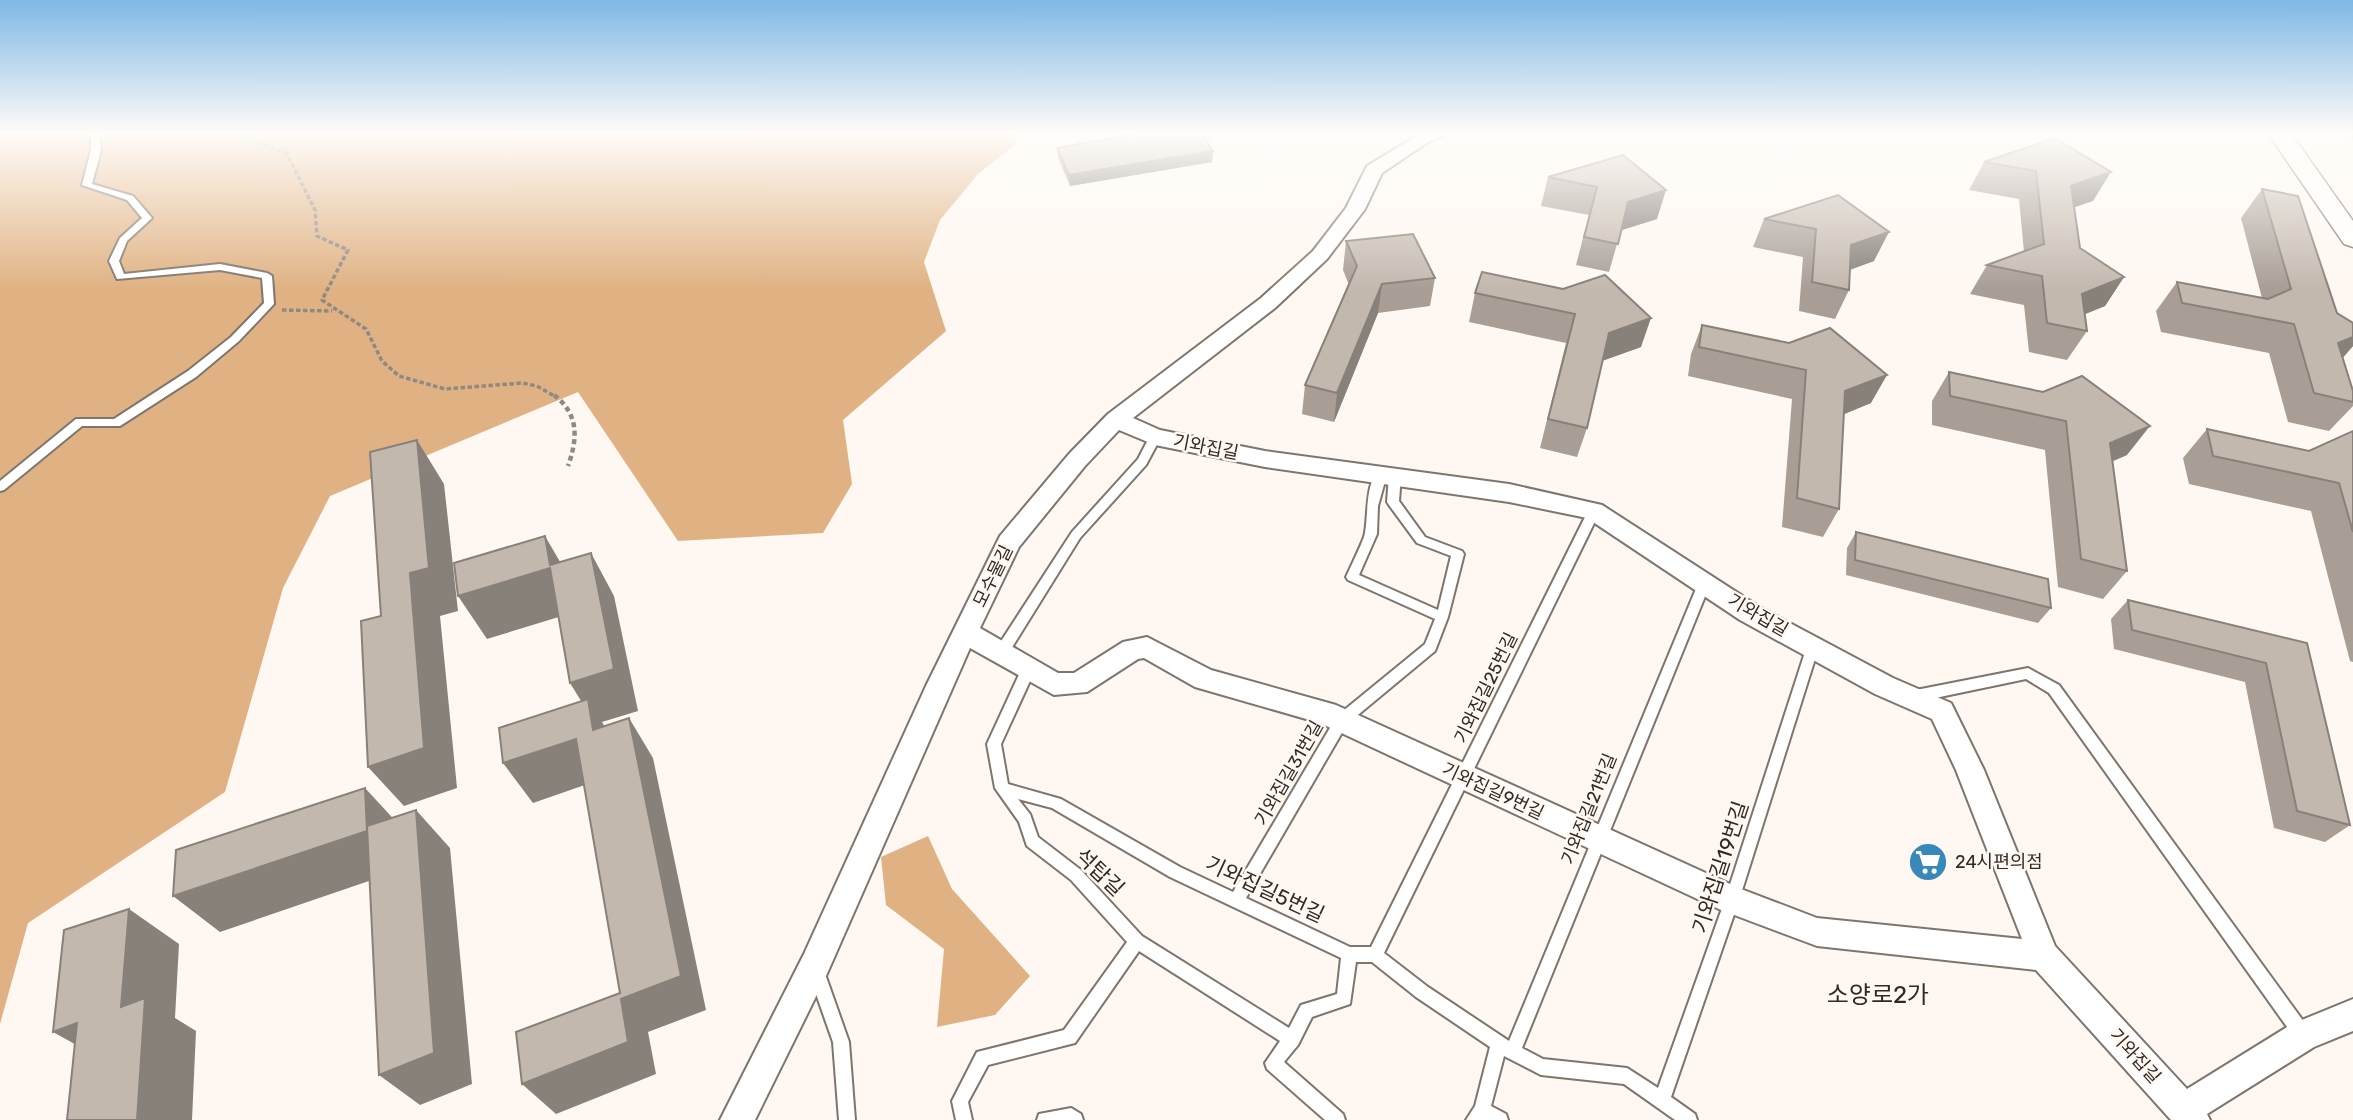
<svg xmlns="http://www.w3.org/2000/svg" width="2353" height="1120" viewBox="0 0 2353 1120" font-family="Rubik,'Noto Sans KR',sans-serif">
  <style>
    .forest { fill: #e0b283 }
    .lines { fill: none; stroke-linecap: round; stroke-linejoin: round }
    .service-casing { stroke: #7e756b; stroke-width: 4 }
    .minor-casing { stroke: #7e756b; stroke-width: 4 }
    .tertiary-casing { stroke: #7e756b; stroke-width: 3 }
    .path-far1 { stroke: #8f8984; stroke-width: 3.5; stroke-dasharray: 4.5 2.5; stroke-linecap: butt }
    .path { stroke: #8f8984; stroke-width: 4.5; stroke-dasharray: 5 3.5; stroke-linecap: butt }
    .service { fill: #fff; fill-rule: evenodd }
    .minor { fill: #fff; fill-rule: evenodd }
    .tertiary { fill: #fff; fill-rule: evenodd }
    .wall { fill: #a89e96 }
    .shaded-wall { fill: #88817a }
    .building { fill: #c3b8ae; stroke: #88817a; stroke-width: 2 }
    .labels { text-anchor: middle; dominant-baseline: central; stroke-width: 5; stroke-linejoin: round; paint-order: stroke }
    .street-label { font-size: 18px; fill: #2f2a26; stroke: #fff8f2 }
    .poi-label { font-size: 18px; fill: #2f2a26; stroke: #fff8f2; text-anchor: start }
    .near-street-label { font-size: 21px; fill: #2f2a26; stroke: #fff8f2 }
    .near-quarter-label { font-size: 24px; fill: #2f2a26; stroke: #fff8f2 }
  </style>
  <rect width="100%" height="100%" fill="#fff8f2"/>
  <path class="forest" d="M0 132H1014L1016 144 978 174 940 220 924 262 946 331 843 420 852 484 823 533 678 541 578 392 330 496 283 588 225 792 28 923 0 1024Z
    M928 836 952 889 1030 976 995 1015 937 1027 944 949 886 905 881 857Z"/>
  <g class="lines">
    <g class="service-casing">
      <path id="service" d="M91 132H99L101 150 92 184 133 196 152 218 127 241 119 261 124 274 220 264 267 273 272 276 274 304 239 341 196 377 120 426H82L4 490 0 491V481L76 419H114L188 371 231 337 264 303 262 278 220 270 117 279 109 261 120 238 142 218 127 200 82 185 91 150Z
        M1155 433 1161 437 1146 465 1080 538 1006 657 1001 658 996 657 995 653 996 649 1072 532 1138 459 1151 434Z
        M1381 470 1387 474 1378 506 1377 534 1359 575 1438 610 1451 556 1417 543 1389 505 1387 502 1389 475 1395 471 1399 472 1401 475 1399 501 1425 537 1462 551 1464 554 1448 617 1435 651 1347 724 1246 898 1350 947H1371L1588 511 1594 507 1598 508 1600 511 1384 953 1428 987 1509 1041 1698 584 1700 581H1708L1710 584 1522 1048 1543 1059 1627 1068 1658 1088 1725 900 1807 646 1808 642H1818L1819 646 1739 900 1671 1097 1695 1114 1697 1120H1675L1624 1084 1541 1075 1504 1056 1491 1106 1506 1114 1508 1120H1466L1475 1106 1490 1047 1416 997 1372 962H1356L1350 1004 1312 1017 1298 1045 1284 1062 1343 1114 1345 1120H1325L1267 1069 1265 1063 1280 1041 1139 951 1075 1043 988 1065 968 1102 972 1120H956L952 1101 977 1052 1064 1030 1127 942 1071 880 1027 846 1019 822 995 788 987 744 1023 666 1028 665 1033 666 1035 670 1001 744 1008 784 1061 799 1180 867 1233 892 1337 716 1425 644 1435 619 1348 580 1346 577C1352 564 1359 550 1364 537 1369 521 1364 478 1381 470ZM1018 799 1052 808 1170 877 1341 958 1337 994 1301 1005 1289 1028 1142 936 1081 870 1038 837 1030 814Z
        M2028 668 2059 685 2309 1029 2311 1035 2309 1041 2303 1043 2297 1041 2049 693 2026 679 1916 702 1911 700 1909 696 1911 692 1916 690Z
        M816 964 821 966 824 971 849 1042 855 1120H839L833 1042 808 971 811 966Z
        M1071 1108 1081 1114 1083 1120H1037L1039 1114Z"/>
    </g>
    <g class="minor-casing">
      <path id="minor" d="M1423 132H1452L1428 142 1382 173 1365 209 1327 259 1275 308 1133 418 1160 430 1265 451 1509 484 1602 505 1758 606 1893 678 1951 703 1984 770 2055 946 2187 1089 2292 1024 2353 999V1031L2314 1047 2207 1114 2210 1120H2171L2036 970 1817 946 1721 910 1320 723 1195 687 1144 658 1138 659 1087 692 1054 695 970 648 826 976 755 1120H720L804 954 926 686 1000 536 1069 454 1108 414 1261 298 1313 251 1346 208 1367 166ZM1119 430 1155 445 1265 467 1509 502 1587 518 1740 620 1875 694 1932 719 1956 770 2022 939 1817 918 1741 889 1336 705 1211 670 1147 637 1123 642 1074 673H1058L980 628 1019 547 1085 466Z"/>
    </g>
    <g class="tertiary-casing">
      <path id="tertiary" d="M2267 132H2290L2353 221V247L2344 244Z"/>
    </g>
    <path class="path-far1" d="M256 132 248 139 287 154 315 210 317 236 348 250 322 300 366 329 382 361 399 376 445 389 522 383 537 386 556 397
      M282 310 332 311"/>
    <path class="path" d="M554 395C579 414 578 438 568 466"/>
    <use href="#service" class="service"/>
    <use href="#minor" class="minor"/>
    <use href="#tertiary" class="tertiary"/>
  </g>
  <path class="wall" d="M2346 132H2353V141Z
    M2055 138 2093 201 2074 207 2080 248 2124 277 2105 306 2085 314 2087 331 2067 360 2029 352 2024 305 1970 294 1987 265 2024 252 2019 199 1969 190 1984 162Z
    M1057 148 1212 162 1070 186 1058 158Z
    M1623 155 1657 219 1621 230 1609 272 1576 265 1589 215 1541 206 1548 177Z
    M2262 189 2337 313 2353 346 2342 358 2353 391V406L2329 431 2288 422 2269 353 2161 332 2156 311 2177 282 2262 298 2241 218Z
    M1838 195 1874 261 1850 270 1849 290 1835 319 1799 311 1803 257 1753 247 1764 219Z
    M1346 241 1435 278 1430 306 1378 313 1334 422 1302 414 1305 385 1349 285 1343 270Z
    M1563 289 1641 347 1602 361 1587 428 1577 457 1540 448 1566 343 1469 322 1475 293Z
    M1702 325 1789 343 1871 403 1844 414 1839 509 1823 537 1782 527 1792 399 1688 376 1691 354Z
    M1949 372 2043 392 2127 455 2112 461 2127 571 2103 599 2058 587 2045 450 1932 425V401Z
    M2207 429 2309 451 2353 431V662L2350 661 2311 511 2189 484 2183 458Z
    M1856 532 2051 608 2038 623 1846 575 1847 548Z
    M2128 600 2307 643 2350 825 2325 842 2274 828 2245 682 2114 649 2111 619Z"/>
  <path class="shaded-wall" d="M1213 151 1212 162 1070 186 1069 175Z
    M2111 172 2093 201 2054 214 2071 186Z
    M1666 190 1657 219 1619 231 1628 202Z
    M1889 232 1874 261 1837 274 1851 245Z
    M2124 277 2105 306 2063 323 2082 294Z
    M1382 284 1378 313 1334 422 1337 393Z
    M1651 318 1641 347 1599 362 1609 333Z
    M2353 337V346L2341 360 2338 343Z
    M1887 375 1871 403 1830 420 1845 391Z
    M2150 426 2127 455 2088 472 2110 443Z
    M417 440 444 484 458 611 440 616 457 788 404 806 368 767Z
    M545 536 570 579 550 565Z
    M591 553 614 596 638 711 602 722 613 740 593 730 591 717 570 683Z
    M550 568 575 612 487 639 458 596Z
    M629 718 653 758 706 1010 648 1032 656 1074 556 1114 522 1084 621 999Z
    M576 739 602 779 533 803 503 763Z
    M365 788 401 827 404 869 220 932 173 896Z
    M416 810 450 848 472 1084 420 1105 379 1075Z
    M129 909 179 944 175 1018 196 1031 192 1120H137L121 1007Z
    M77 1023 109 1063 53 1032Z"/>
  <path class="building" d="M1147 132H1201L1213 151 1069 175 1057 148Z
    M2055 138 2111 172 2071 186 2080 248 2124 277 2082 294 2087 331 2047 323 2042 276 1987 265 2044 244 2036 171 1984 162Z
    M1623 155 1666 190 1628 202 1618 244 1584 237 1597 187 1548 177Z
    M2262 189 2298 196 2337 313 2353 323V337L2338 343 2353 391V402L2314 393 2294 324 2182 303 2177 282 2268 299 2291 289Z
    M1838 195 1889 232 1851 245 1849 290 1812 282 1816 229 1764 219Z
    M1413 234 1435 278 1382 284 1337 393 1305 385 1357 266 1346 241Z
    M1482 272 1563 289 1605 275 1651 318 1609 333 1587 428 1548 419 1575 314 1475 293Z
    M1702 325 1789 343 1830 328 1887 375 1845 391 1839 509 1797 498 1806 370 1699 347Z
    M1949 372 2043 392 2082 376 2150 426 2110 443 2127 571 2081 559 2066 421 1950 396Z
    M2207 429 2309 451 2353 431V532L2339 483 2213 456Z
    M417 440 429 568 410 573 424 748 368 767 361 621 381 616 370 452Z
    M1856 532 2048 579 2051 608 1855 560Z
    M545 536 550 565 591 553 614 669 570 683 550 568 458 596 454 563Z
    M2128 600 2307 643 2350 825 2297 811 2266 663 2132 630Z
    M588 699 593 730 629 718 681 976 621 999 628 1042 522 1084 516 1032 620 993 576 739 503 763 499 728Z
    M365 788 367 831 173 896 176 850Z
    M416 810 434 1053 379 1075 367 826Z
    M129 909 121 1007 145 998 137 1120H67L77 1023 53 1032 64 930Z"/>
  <linearGradient id="sky" x2="0" y2="1"><stop stop-color="#7fb7e6"/><stop offset="0.46" stop-color="#fffcf9"/><stop offset="1" stop-color="#fffcf9" stop-opacity="0"/></linearGradient>
  <rect width="2353" height="289" fill="url(#sky)"/>
  <defs>
    <g id="supermarket-disc" transform="scale(2.0125)"><circle r="9.5" fill="#3888ba" stroke="#fff8f2"/><path d="M-6-5.5h2.5l.6 2H6L4.5 2H-2.5L-4.4-4H-6ZM-1.5 3.2a1.3 1.3 0 1 0 .1 0ZM3 3.2a1.3 1.3 0 1 0 .1 0Z" fill="#fff"/></g>
  </defs>
  <g fill-rule="evenodd">
    <use href="#supermarket-disc" x="1928" y="862"/>
  </g>
  <g class="labels">
    <g class="street-label">
      <text transform="translate(1206 447) rotate(11)">기와집길</text>
      <text transform="translate(993 576) rotate(-64)">모수물길</text>
      <text transform="translate(1758 615) rotate(30)">기와집길</text>
      <text transform="translate(1486 688) rotate(-64)">기와집길25번길</text>
      <text transform="translate(1289 773) rotate(-60)">기와집길31번길</text>
      <text transform="translate(1493 791) rotate(25)">기와집길9번길</text>
      <text transform="translate(1589 809) rotate(-68)">기와집길21번길</text>
      <text transform="translate(2135 1056) rotate(48)">기와집길</text>
    </g>
    <g class="poi-label">
      <text x="1955" y="862">24시편의점</text>
    </g>
    <g class="near-street-label">
      <text transform="translate(1720 867) rotate(-72)">기와집길19번길</text>
      <text transform="translate(1100 872) rotate(44)">석탑길</text>
      <text transform="translate(1265 889) rotate(25)">기와집길5번길</text>
    </g>
    <g class="near-quarter-label">
      <text x="1878" y="995">소양로2가</text>
    </g>
  </g>
</svg>
